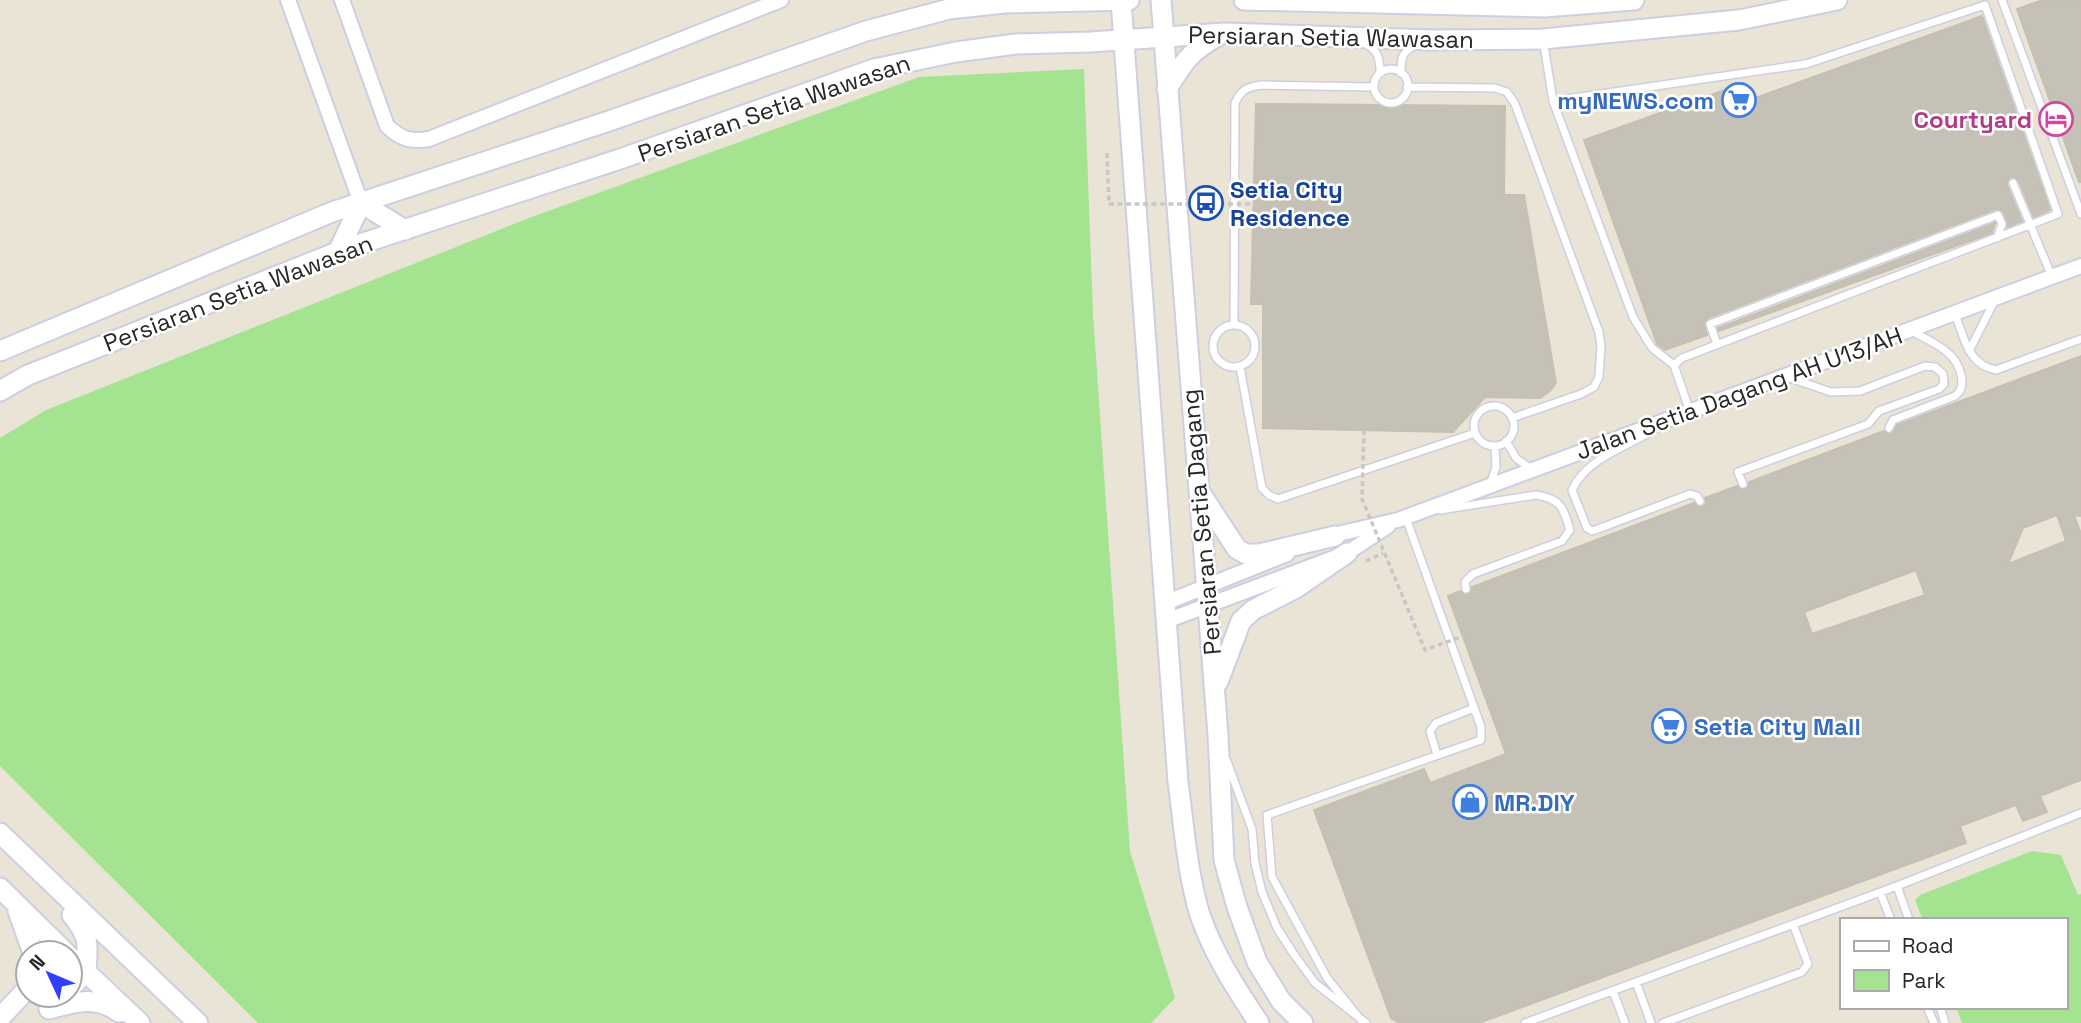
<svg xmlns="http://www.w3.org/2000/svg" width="2081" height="1023" viewBox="0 0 2081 1023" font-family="'Space Grotesk',sans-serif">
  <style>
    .green { fill: #a4e491 }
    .building { fill: #c5c1b7; stroke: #c5c0b1; stroke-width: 2; fill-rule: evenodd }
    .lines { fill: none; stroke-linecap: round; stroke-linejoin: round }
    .lane-casing { stroke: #cdcee1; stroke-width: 10 }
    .street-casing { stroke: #cdcee1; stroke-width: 18 }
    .secondary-casing { stroke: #cdcee1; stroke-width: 23 }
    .path { stroke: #c7c7c7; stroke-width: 3.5; stroke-dasharray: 5 3.5; stroke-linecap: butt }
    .lane { stroke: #fff; stroke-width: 7 }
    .street { stroke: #fff; stroke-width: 14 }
    .secondary { stroke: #fff; stroke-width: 19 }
    .path-bridge { stroke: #c7c7c7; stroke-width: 3.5; stroke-dasharray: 5 3.5; stroke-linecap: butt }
    .labels { text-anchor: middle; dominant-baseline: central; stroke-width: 5; stroke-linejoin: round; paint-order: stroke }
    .street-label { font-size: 24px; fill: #272727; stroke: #fff }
    .shop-label { font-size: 24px; font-weight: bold; fill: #366cbe; stroke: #fff; text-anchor: start }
    .hotel-label { font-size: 24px; font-weight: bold; fill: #b23c85; stroke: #fff; text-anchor: end }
    .transit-label { font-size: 24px; font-weight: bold; fill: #164399; stroke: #fff; text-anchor: start }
  </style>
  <rect width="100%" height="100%" fill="#eae4d7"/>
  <path class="green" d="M1084 69 1093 314 1130 851 1175 998 1151 1023H258L0 766V438L46 410 529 218 919 77Z
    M2032 851 2061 855 2078 895 2081 894V1023H1962L1956 1007H2065V920H1923L1915 900 1920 895Z"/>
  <path class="building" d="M2043 0H2081V182H2079L2017 9Z
    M1982 16 2050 210 2034 217 2019 181 2011 177 2008 180 2007 185 2022 221 2008 227 2003 212 1996 209 1708 318 1704 324 1707 335 1665 350 1657 344 1584 140 1744 83 1750 100Z
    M1256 104 1505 106 1504 195H1524L1556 383 1550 391 1540 398 1485 397 1453 432 1263 428V304H1251Z
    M1995 223 1992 233 1719 331 1718 328Z
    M2081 356V516L2074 515 2081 534V780L2040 796 2047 812 2023 821 2016 805 1960 826 1966 843 1479 1023H1400L1391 1018 1314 810 1424 769 1430 783 1506 754 1448 596 1460 591 1468 595 1471 592 1472 587 1694 503 1698 507H1703L1706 503 1705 498 1737 486 1745 490 1748 487 1749 482 1884 431 1887 434 1892 433 1897 425ZM2057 515 2066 541 2008 564 2023 528ZM1916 570 1925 595 1812 634 1804 612Z"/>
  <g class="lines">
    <g class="lane-casing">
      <path id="lane" d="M2002 0 2081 214
        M1543 39 1553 101 1806 64 1985 5 2058 214 1682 358 1674 365
        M1364 43C1378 50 1380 58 1380 73
        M1374 86a17 17 0 1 1 34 0a17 17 0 1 1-34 0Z
        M1401 73C1401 59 1401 53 1414 46
        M1407 87 1495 88 1507 92 1515 104 1599 332 1601 347 1599 377 1594 387 1581 394 1512 418
        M1553 101 1633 317 1652 348 1674 365 1690 412 1688 413
        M2013 183 2052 277
        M1955 314C1964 337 1968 365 1996 370L2081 339
        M1213 346a21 21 0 1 1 42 0a21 21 0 1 1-42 0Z
        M1234 325 1235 103C1241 90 1247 87 1261 85L1374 87
        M1717 344 1710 324 1998 215 2002 224 1997 238
        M1969 351 1995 300
        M1240 367 1262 488 1269 495 1278 499 1475 433
        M1474 426a20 20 0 1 1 40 0a20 20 0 1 1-40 0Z
        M1889 428 1893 420 1955 396C1969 386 1959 362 1948 353 1937 343 1922 337 1909 330
        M1649 433C1622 448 1586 460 1572 490L1587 528 1592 531 1598 529 1690 494 1697 496 1700 501
        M1506 441 1516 458 1531 469
        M1743 484 1738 472 1868 424 1879 411 1939 389 1944 384 1943 374 1935 367 1925 366 1860 391 1831 392 1787 377
        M1490 485 1496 467 1495 446
        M1440 510 1536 495C1561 499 1563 507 1570 530L1562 541 1473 574 1465 582 1466 589
        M1437 755 1430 731 1436 723 1474 708
        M1226 759 1252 829 1255 863 1262 892 1277 928 1293 953 1315 983 1366 1023
        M1897 886 1909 920
        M1880 892 1891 920
        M1636 982 1651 1023
        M1613 991 1625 1023
        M1927 1007 1934 1023
        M1940 1007 1945 1023
        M1360 1019 1327 978 1272 877 1267 815 1481 740V727L1406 518
        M1525 1023 1897 886 2081 813
        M1663 1023 1802 972 1808 964 1793 924"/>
    </g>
    <g class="street-casing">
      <path id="street" d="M288 0 361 203
        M342 0 387 126C401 139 410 142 429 139L781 0
        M1326 539 1342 533 1398 520 2081 266
        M1165 603 1287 554
        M1166 621 1347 553 1388 526"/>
    </g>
    <g class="secondary-casing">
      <path id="secondary" d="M1161 0 1218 735 1224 860 1237 907 1257 962 1281 1001 1303 1023
        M1244 0 1544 7 1634 0
        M1121 1 1178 782C1184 826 1187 872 1200 915 1213 953 1236 989 1259 1023
        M1167 89C1183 63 1190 51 1218 36
        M361 203 405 230
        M338 252 361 203
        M0 351 332 212 609 121 866 31 949 9 1005 3 1129 0
        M0 391 28 375 345 249 623 158 874 69 956 52 1016 44 1090 42 1225 33 1431 40 1543 39 1739 20 1837 0
        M1201 494 1237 549 1246 554H1259L1335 536
        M1218 682 1241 621 1253 610 1296 588 1347 553
        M0 833 198 1023
        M0 888 66 953
        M18 911 33 953
        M72 915C90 937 88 944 86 972
        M70 957 140 1023
        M70 988 86 972
        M49 1009C75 1002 96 995 119 1012
        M0 1018 28 988"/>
    </g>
    <path class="path" d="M1107 153 1109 204
      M1366 561 1383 553"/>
    <use href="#lane" class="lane"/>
    <use href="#street" class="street"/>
    <use href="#secondary" class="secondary"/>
    <path class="path-bridge" d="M1109 204H1255
      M1364 430 1362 499 1425 650 1463 636"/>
  </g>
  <defs>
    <g id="supermarket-ring" transform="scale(1.75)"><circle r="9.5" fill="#fff" stroke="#3f7fe0" stroke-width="1.5"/><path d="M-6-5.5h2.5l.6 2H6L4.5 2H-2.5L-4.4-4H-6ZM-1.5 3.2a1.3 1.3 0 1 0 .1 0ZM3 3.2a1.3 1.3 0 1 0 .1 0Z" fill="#3f7fe0"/></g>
    <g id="hotel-ring" transform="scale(1.75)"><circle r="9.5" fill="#fff" stroke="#d1479c" stroke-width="1.5"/><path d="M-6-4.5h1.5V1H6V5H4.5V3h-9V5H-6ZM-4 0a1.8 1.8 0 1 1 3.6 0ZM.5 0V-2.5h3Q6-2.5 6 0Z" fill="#d1479c"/></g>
    <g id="bus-ring" transform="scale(1.75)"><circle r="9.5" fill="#fff" stroke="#1a4fb4" stroke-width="1.5"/><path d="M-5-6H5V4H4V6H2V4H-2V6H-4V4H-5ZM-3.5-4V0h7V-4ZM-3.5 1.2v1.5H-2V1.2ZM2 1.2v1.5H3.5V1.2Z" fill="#1a4fb4"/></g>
    <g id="shop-ring" transform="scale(1.75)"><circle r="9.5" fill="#fff" stroke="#3f7fe0" stroke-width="1.5"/><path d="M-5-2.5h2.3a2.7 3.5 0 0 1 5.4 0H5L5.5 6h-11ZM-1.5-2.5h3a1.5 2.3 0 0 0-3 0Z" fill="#3f7fe0"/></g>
  </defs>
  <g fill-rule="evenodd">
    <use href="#supermarket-ring" x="1739" y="100"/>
    <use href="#hotel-ring" x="2056" y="119"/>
    <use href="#bus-ring" x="1206" y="203"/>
    <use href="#supermarket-ring" x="1669" y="726"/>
    <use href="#shop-ring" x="1470" y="802"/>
  </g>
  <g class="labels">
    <g class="street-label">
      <text transform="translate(1331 37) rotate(1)">Persiaran Setia Wawasan</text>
      <text transform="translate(774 108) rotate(-19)">Persiaran Setia Wawasan</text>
      <text transform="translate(238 293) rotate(-21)">Persiaran Setia Wawasan</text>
      <text transform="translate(1739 393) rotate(-20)">Jalan Setia Dagang AH U13/AH</text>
      <text transform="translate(1201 522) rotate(-95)">Persiaran Setia Dagang</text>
    </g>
    <g class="shop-label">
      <text x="1714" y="100" text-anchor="end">myNEWS.com</text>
      <text x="1694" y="726">Setia City Mall</text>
      <text x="1494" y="802">MR.DIY</text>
    </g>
    <g class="hotel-label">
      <text x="2032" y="119">Courtyard</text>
    </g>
    <g class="transit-label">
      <text x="1230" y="189">Setia City<tspan x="1230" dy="28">Residence</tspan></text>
    </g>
  </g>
  <rect x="1840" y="918" width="228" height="91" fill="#ffffff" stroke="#a9a9a9" stroke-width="2"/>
  <rect x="1854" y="941" width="35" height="10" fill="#ffffff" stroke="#a9a9a9" stroke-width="2"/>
  <text x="1902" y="953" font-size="21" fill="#272727">Road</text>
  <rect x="1854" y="970" width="35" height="21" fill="#a4e491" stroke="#a9a9a9" stroke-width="2"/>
  <text x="1902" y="988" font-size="21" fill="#272727">Park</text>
  <g transform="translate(49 974) rotate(314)"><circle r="33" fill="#ffffff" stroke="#a9a9a9" stroke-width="2"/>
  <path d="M0-5L12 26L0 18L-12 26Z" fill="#303fff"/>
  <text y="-10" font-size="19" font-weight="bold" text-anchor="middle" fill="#272727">N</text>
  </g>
</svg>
